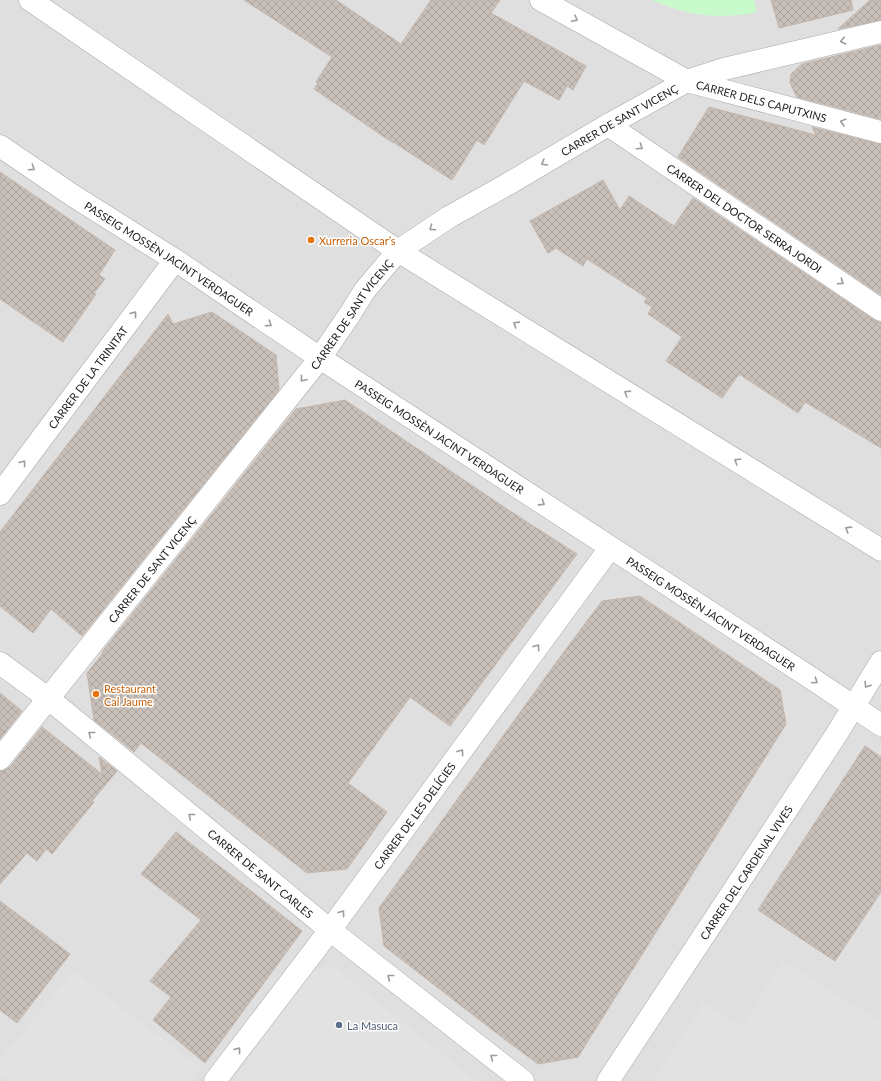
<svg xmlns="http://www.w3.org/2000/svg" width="881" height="1081" viewBox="0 0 881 1081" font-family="Lato,sans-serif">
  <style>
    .residential { fill: #e0dfdf }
    .park { fill: #c8facc }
    .parking { fill: #e2e2e2 }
    .building { fill: url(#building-cross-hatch); stroke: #c4b6ab }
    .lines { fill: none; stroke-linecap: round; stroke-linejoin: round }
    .street-casing { stroke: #a9a9a9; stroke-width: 23 }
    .street { stroke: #fff; stroke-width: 22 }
    .oneway { stroke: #9c9c9c }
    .food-dot { fill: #e8710a; stroke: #fff; stroke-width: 1.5 }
    .service-dot { fill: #5c6f8a; stroke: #fff; stroke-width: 1.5 }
    .labels { text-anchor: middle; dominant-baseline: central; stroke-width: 3; stroke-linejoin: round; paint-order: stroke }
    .street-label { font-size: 11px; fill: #222; stroke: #fff }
    .food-label { font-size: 11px; fill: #c56008; stroke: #fff; text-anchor: start }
    .service-label { font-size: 11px; fill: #4e5e75; stroke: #fff; text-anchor: start }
  </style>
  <defs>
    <pattern id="building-cross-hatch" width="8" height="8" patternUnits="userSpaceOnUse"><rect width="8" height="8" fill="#c7bfb8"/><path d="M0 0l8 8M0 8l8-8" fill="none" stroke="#aba49e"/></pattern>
  </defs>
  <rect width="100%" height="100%" fill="#f2efe9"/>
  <path class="residential" d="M0 0H881V1081H0Z"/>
  <path class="park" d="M652 0H754L757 12C751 13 744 15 738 15 709 19 678 12 652 0Z"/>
  <path class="parking" d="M783 961 881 1022V1072L876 1081H654L703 1003 742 1026Z
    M333 966 476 1081H233L311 970Z
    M73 971 201 1068 192 1081H7L0 1075V1060Z"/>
  <path class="building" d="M244 0H336L401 44 431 0H500L491 13 586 66 573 90 567 86 559 100 524 81 484 145 477 140 452 180 393 142V143L314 89 318 83 316 82 332 57Z
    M771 0H851L853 10 779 28Z
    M870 0H881V20L838 29Z
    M881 45V119L797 97 790 83 791 74 802 64Z
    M709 107 816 135 812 127 881 144V295L678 157Z
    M0 172 115 250 99 275 105 279 94 293 96 294 63 342 0 299Z
    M603 180 620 210 629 196 674 226 693 198 874 320 881 322V448L805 402 798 413 739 374 722 398 666 361 682 337 648 314 652 307 644 302 647 298 587 259 583 266 556 248 548 253 530 221Z
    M212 312 276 355 279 390 82 636 51 609 33 633 0 606V532L168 314 173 324Z
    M345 400 507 509 577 554 450 726 410 697 348 783 387 812 347 869 307 873 141 743 134 752 94 720 87 673 103 653 102 652 296 409Z
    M640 596 780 690 786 724 578 1057 538 1064 499 1035 384 946 379 908 555 664 602 601Z
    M0 693 22 711 0 739Z
    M42 727 102 774 99 757 117 771 92 801 94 802 52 854 46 849 37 861 27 853 0 884V771L5 770 10 767Z
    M865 746 881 757V892L835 961 758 910Z
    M176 832 302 931 205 1063 153 1020 171 997 150 981 201 920 141 874Z
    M0 901 70 954 17 1023 0 1010Z"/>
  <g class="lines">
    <g class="street-casing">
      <g id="street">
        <path d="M30 0 398 251 881 550"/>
        <path id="s1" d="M541 0 687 81 881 132"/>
        <path id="s2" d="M608 125 881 310"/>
        <path id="s3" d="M0 146 72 195 175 260 320 358 811 678 881 725"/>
        <path id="s4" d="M0 494 175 260"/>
        <path id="s5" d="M0 663 49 699 330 930 523 1081"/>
        <path id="s6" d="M0 759 320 358 350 314 365 290 398 251 449 217 508 184 608 125 687 81 724 69 881 32"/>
        <path id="s7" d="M215 1081 330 930 610 548"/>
        <path id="s8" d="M608 1081 836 735 881 662"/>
      </g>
    </g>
    <use href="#street" class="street"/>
  </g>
  <defs><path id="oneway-chevron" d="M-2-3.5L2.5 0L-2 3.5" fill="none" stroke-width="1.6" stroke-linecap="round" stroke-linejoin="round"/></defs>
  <g class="oneway">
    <use href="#oneway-chevron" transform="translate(575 19) rotate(29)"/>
    <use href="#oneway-chevron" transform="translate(843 41) rotate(167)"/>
    <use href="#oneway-chevron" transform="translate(843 122) rotate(-165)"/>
    <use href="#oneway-chevron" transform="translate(640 147) rotate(34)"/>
    <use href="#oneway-chevron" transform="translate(544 163) rotate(149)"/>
    <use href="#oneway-chevron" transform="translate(32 168) rotate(34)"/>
    <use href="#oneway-chevron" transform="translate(432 228) rotate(146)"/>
    <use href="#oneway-chevron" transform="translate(841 282) rotate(34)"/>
    <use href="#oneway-chevron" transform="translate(134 314) rotate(-53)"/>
    <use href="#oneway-chevron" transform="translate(269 324) rotate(34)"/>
    <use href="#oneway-chevron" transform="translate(516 324) rotate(-148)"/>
    <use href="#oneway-chevron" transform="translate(303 379) rotate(128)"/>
    <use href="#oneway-chevron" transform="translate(627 393) rotate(-148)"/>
    <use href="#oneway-chevron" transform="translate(737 461) rotate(-148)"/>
    <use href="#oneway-chevron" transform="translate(23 463) rotate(-53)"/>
    <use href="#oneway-chevron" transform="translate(542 503) rotate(33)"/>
    <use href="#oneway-chevron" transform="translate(848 529) rotate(-148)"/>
    <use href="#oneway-chevron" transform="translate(537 647) rotate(-54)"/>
    <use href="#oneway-chevron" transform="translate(815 681) rotate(34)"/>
    <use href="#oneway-chevron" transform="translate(867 685) rotate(122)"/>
    <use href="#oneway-chevron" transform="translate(91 734) rotate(-141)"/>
    <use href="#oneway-chevron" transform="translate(461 752) rotate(-54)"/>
    <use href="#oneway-chevron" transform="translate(191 816) rotate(-141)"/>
    <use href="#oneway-chevron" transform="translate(342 913) rotate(-54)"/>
    <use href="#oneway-chevron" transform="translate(390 977) rotate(-142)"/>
    <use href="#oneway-chevron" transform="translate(238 1050) rotate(-53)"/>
    <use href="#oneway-chevron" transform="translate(493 1057) rotate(-142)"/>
  </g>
  <g class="food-dot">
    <circle cx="311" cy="240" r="4"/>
    <circle cx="96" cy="694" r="4"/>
  </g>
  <circle class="service-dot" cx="339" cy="1025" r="4"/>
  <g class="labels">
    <g class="street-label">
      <text stroke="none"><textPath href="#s1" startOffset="244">CARRER DELS CAPUTXINS</textPath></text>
      <text stroke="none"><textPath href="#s6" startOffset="903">CARRER DE SANT VICENÇ</textPath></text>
      <text stroke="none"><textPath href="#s2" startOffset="165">CARRER DEL DOCTOR SERRA JORDI</textPath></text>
      <text stroke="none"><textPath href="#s3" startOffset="203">PASSEIG MOSSÈN JACINT VERDAGUER</textPath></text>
      <text stroke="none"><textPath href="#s6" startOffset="567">CARRER DE SANT VICENÇ</textPath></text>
      <text stroke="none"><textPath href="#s4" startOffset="146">CARRER DE LA TRINITAT</textPath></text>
      <text stroke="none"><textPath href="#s3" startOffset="527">PASSEIG MOSSÈN JACINT VERDAGUER</textPath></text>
      <text stroke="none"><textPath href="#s6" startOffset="243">CARRER DE SANT VICENÇ</textPath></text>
      <text stroke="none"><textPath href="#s3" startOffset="851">PASSEIG MOSSÈN JACINT VERDAGUER</textPath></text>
      <text stroke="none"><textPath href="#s7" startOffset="332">CARRER DE LES DELÍCIES</textPath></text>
      <text stroke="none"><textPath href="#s8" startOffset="250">CARRER DEL CARDENAL VIVES</textPath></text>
      <text stroke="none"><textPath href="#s5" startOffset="335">CARRER DE SANT CARLES</textPath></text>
    </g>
    <g class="food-label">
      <text x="319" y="240">Xurreria Oscar’s</text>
      <text x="104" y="688">Restaurant<tspan x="104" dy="13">Cal Jaume</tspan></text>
    </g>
    <g class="service-label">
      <text x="347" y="1025">La Masuca</text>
    </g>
  </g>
</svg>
